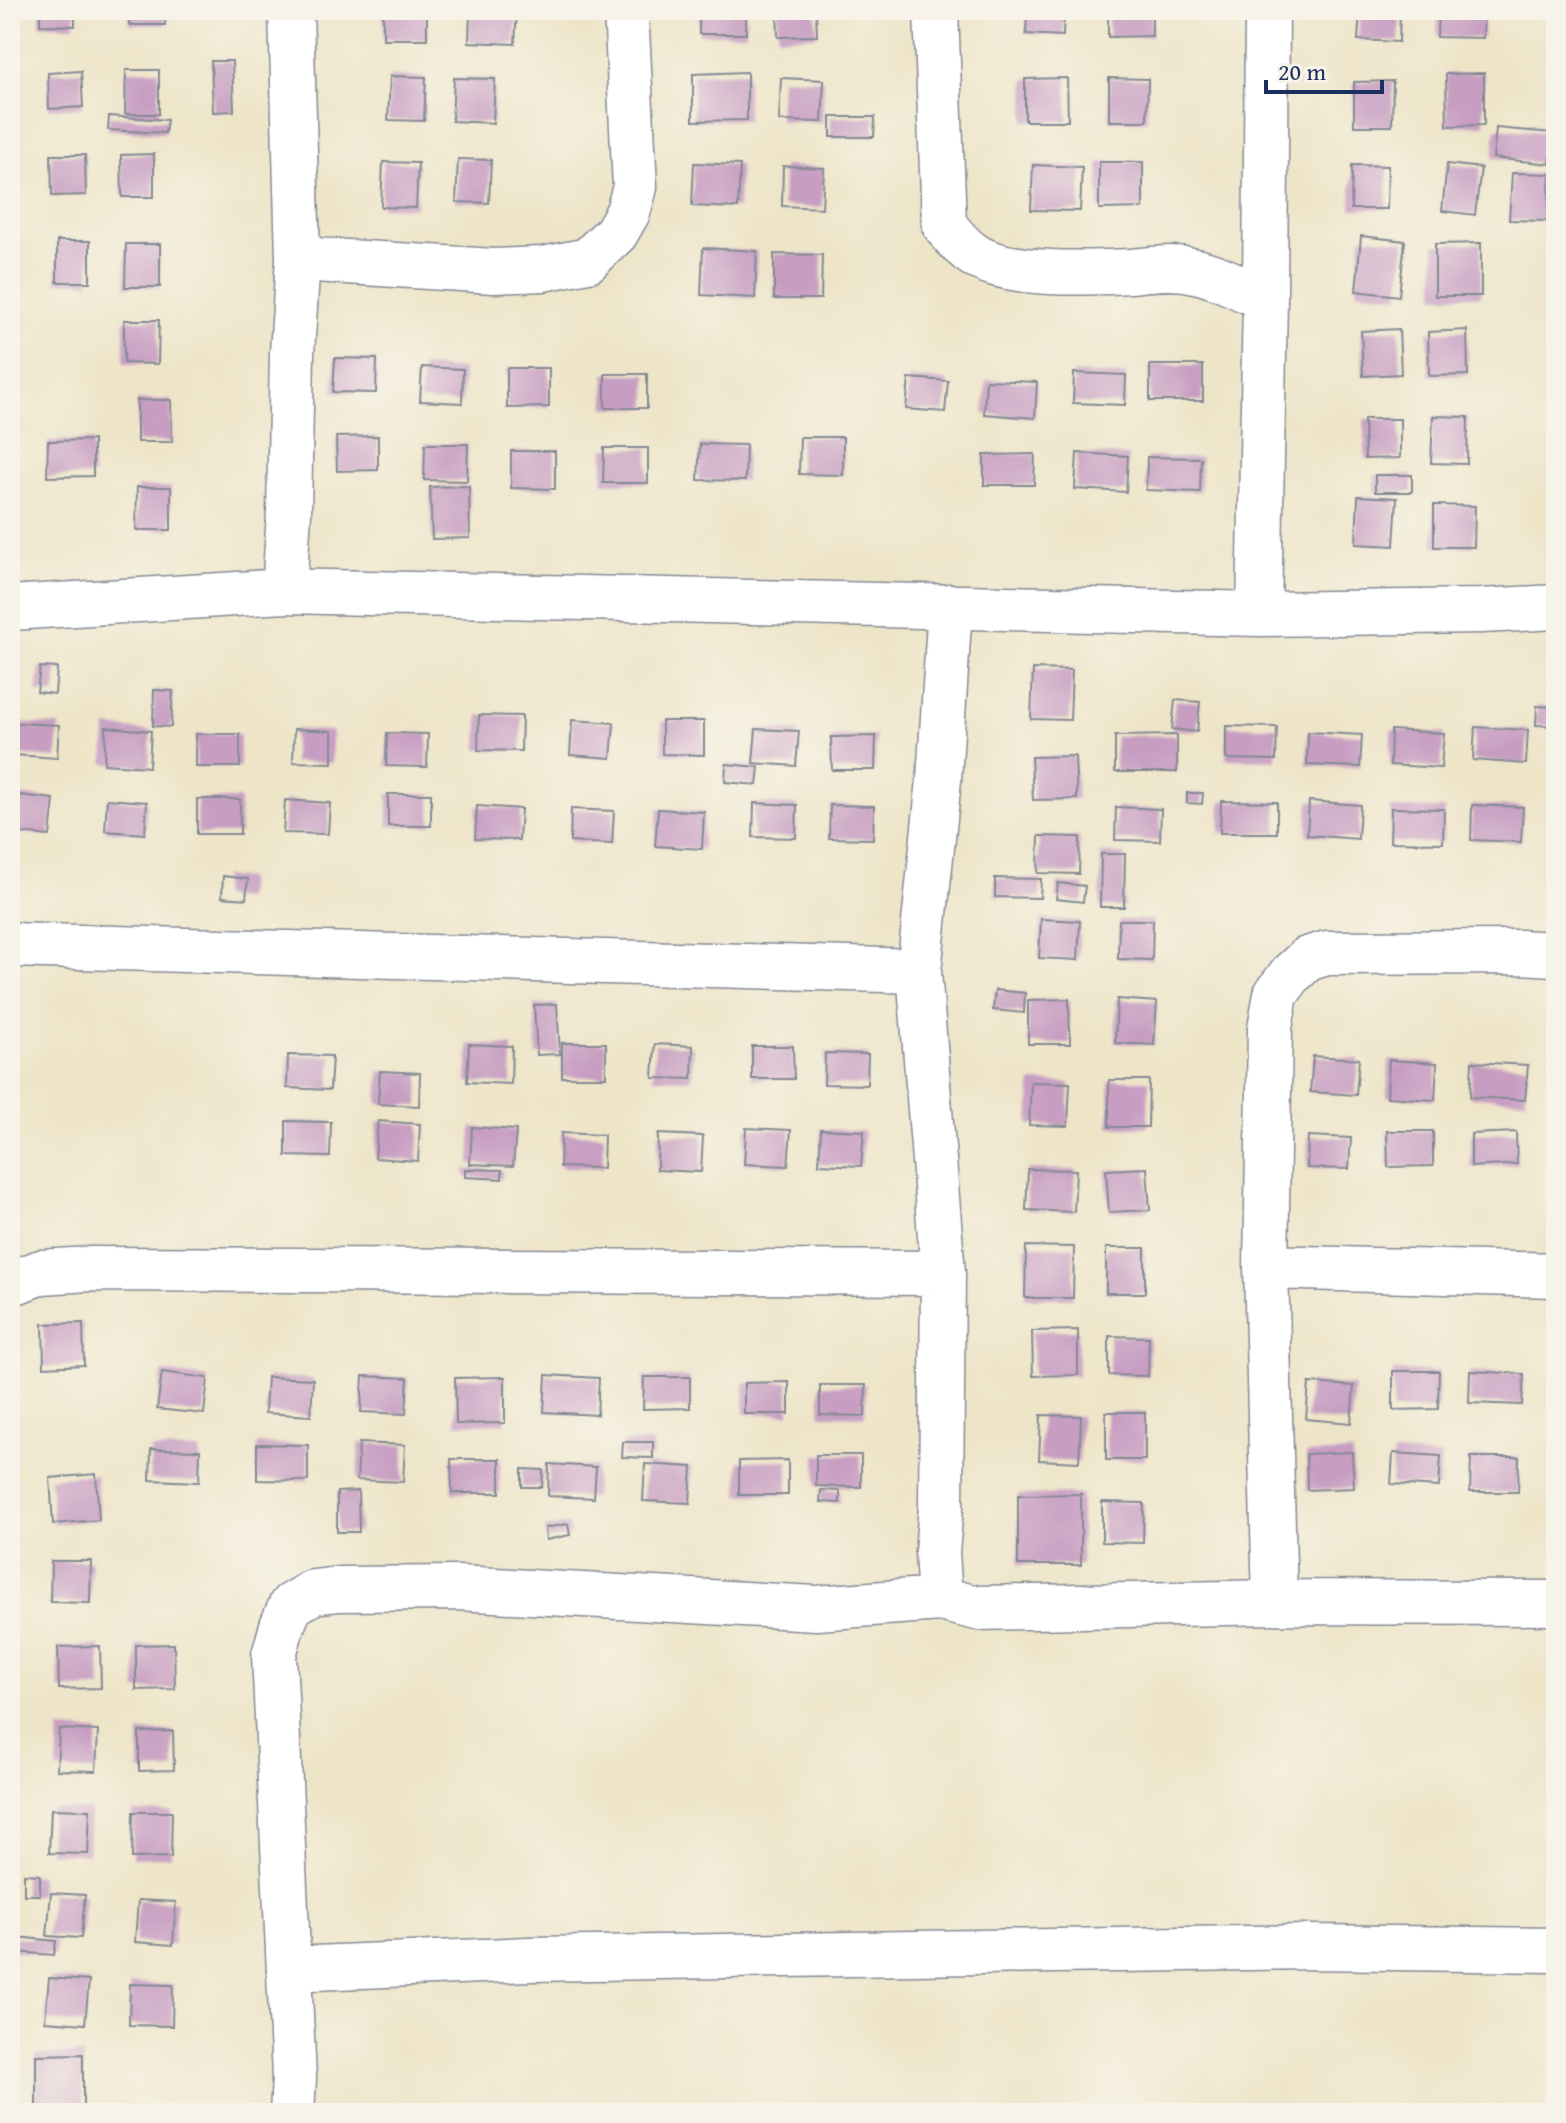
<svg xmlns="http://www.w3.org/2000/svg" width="1566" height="2123" viewBox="0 0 1566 2123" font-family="'Gentium Book Plus',serif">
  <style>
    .building { fill: #c79ec2 }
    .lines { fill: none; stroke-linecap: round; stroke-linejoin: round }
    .minor-casing { stroke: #848a94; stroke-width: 47 }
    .minor { stroke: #fff; stroke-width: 44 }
  </style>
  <rect width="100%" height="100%" fill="#f7f3e8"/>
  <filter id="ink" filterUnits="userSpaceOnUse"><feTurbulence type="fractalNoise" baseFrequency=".0125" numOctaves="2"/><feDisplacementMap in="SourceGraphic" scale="16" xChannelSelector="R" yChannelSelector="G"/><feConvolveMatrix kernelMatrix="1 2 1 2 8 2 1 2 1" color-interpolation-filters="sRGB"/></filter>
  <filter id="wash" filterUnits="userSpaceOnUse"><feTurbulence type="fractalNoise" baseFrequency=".006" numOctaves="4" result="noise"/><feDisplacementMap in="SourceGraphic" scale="32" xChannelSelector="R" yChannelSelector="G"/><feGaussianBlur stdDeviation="1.8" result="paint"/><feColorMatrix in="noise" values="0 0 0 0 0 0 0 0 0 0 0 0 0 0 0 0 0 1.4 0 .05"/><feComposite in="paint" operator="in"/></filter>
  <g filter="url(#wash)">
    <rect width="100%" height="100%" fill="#eee5c9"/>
    <g id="blocks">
      <path class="building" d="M40 10H75V26L40 25Z
        M129 10H166L165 25H129Z
        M383 10H427V39H383Z
        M470 10H517L515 44 469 42Z
        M699 10H746V34H699Z
        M777 10H816L817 36 778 37Z
        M1027 10H1064L1063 36 1026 34Z
        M1108 10H1152V36L1108 37Z
        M1360 10H1400L1399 42 1358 40Z
        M1438 10H1484L1483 38 1437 37Z
        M211 61H232L234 111 213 112Z
        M126 70H159V114H125Z
        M81 71 83 107 49 109 48 73Z
        M747 72V120L693 121V74Z
        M1484 73V125L1447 126 1446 74Z
        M390 76 426 77 424 121 388 120Z
        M454 78 495 79 493 123 452 121Z
        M781 78 824 80 822 122 779 121Z
        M1067 78 1068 121H1025V79Z
        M1109 78 1148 79 1147 121H1109Z
        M1393 81 1392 126H1354V82Z
        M109 116 167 120 165 133 108 130Z
        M831 117H875L874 137H831Z
        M1496 128 1553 133 1550 164 1493 158Z
        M154 154V197H122L121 155Z
        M51 155H85L86 195 52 196Z
        M458 159 491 160 489 203 456 202Z
        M383 162 418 163 416 208 381 207Z
        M1099 162H1143V208L1099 209Z
        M694 163 740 165 738 208 692 206Z
        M1447 164 1481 168 1475 215 1442 211Z
        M1033 165 1082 167 1080 211 1031 210Z
        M1352 165 1388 166 1387 209H1351Z
        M783 166 824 168 822 208 782 206Z
        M1512 173 1550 174 1548 221 1509 220Z
        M1361 236 1405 241 1399 296 1356 291Z
        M57 241H90V282H57Z
        M1481 243V296H1435V244Z
        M126 244H160V287H125Z
        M703 248 757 251 755 298 701 295Z
        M774 254 822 255 821 299H774Z
        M124 320H159L158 364 124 363Z
        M1399 329 1401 374 1363 376 1361 331Z
        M1467 330 1468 375 1429 376 1428 332Z
        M335 358 377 359 376 393 333 392Z
        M1150 365H1203V401H1150Z
        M422 367 463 369 462 403 420 401Z
        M507 368H549V407L507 408Z
        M1074 373 1126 375 1125 405 1073 403Z
        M605 374H647V408H605Z
        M909 378 948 381 945 412 906 409Z
        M986 380 1037 382 1035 418 984 414Z
        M137 400H171L172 442H137Z
        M1433 416 1468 417 1467 464 1431 463Z
        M1364 419H1400V458L1365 459Z
        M378 436V470L337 471 336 437Z
        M800 437H843V475L799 474Z
        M93 440V476L47 477 48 441Z
        M425 444H468L467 481 424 480Z
        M700 444 746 445 745 481 698 480Z
        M604 448H648V483H603Z
        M511 451H555V489L511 488Z
        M1077 453 1128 456 1126 492 1075 489Z
        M1035 454 1034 485H984V455Z
        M1147 457 1201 458 1200 492 1146 490Z
        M1375 475H1412V492H1375Z
        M469 486 470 538 432 539 430 487Z
        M137 487H171V530H136Z
        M1358 496 1397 498 1394 546 1356 544Z
        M1434 505 1475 506 1474 547H1434Z
        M40 667 57 668 55 694 37 692Z
        M1033 669 1072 670 1070 720 1031 719Z
        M154 690 173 691 171 727 153 726Z
        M1175 700 1200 702 1197 732 1172 729Z
        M1537 706 1556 707V726L1536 725Z
        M479 715 522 716 521 751 478 750Z
        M572 720 614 723 611 758 570 755Z
        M662 721H704V755L662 754Z
        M17 723 59 725 57 758 15 755Z
        M1226 726 1277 727 1276 760 1226 759Z
        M106 727 151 731 149 767 104 764Z
        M1475 727 1528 730 1526 764 1473 760Z
        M294 729 332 731V763L293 762Z
        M756 729 799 731 796 766 753 763Z
        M1391 730 1444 733 1441 768 1390 765Z
        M1308 732 1362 735 1360 767 1307 765Z
        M387 733 428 734 427 767 386 766Z
        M196 734H240V767H196Z
        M1177 735V772H1115V736Z
        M876 736 875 770H832L831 737Z
        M1075 756 1077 799 1033 800 1031 757Z
        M726 764 759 767 757 785 725 782Z
        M1187 793H1203L1202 804 1187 803Z
        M10 794 54 799 50 836 10 832Z
        M388 794H431V826H388Z
        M107 799 147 802 145 834 105 831Z
        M197 799H240V834H197Z
        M285 800 330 803 328 834 283 833Z
        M1221 801 1277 802V833H1220Z
        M1309 801 1360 805 1358 839 1307 835Z
        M754 803 797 805 796 838 753 837Z
        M830 805 874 806 873 839 829 838Z
        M1472 805 1523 807 1521 842 1471 840Z
        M1552 805H1556V839L1550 838Z
        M477 806 521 809 519 840 475 839Z
        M1116 807 1161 809 1160 841 1115 840Z
        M1391 808 1444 809 1443 843 1390 842Z
        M571 809 614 811 612 844 570 842Z
        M658 809 704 812 702 849 655 846Z
        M1039 836 1080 837 1079 874 1038 873Z
        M1101 854H1125L1124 907H1100Z
        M223 876 248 879 246 899 222 897Z
        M995 878 1041 879 1040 898 995 897Z
        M1058 883 1085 886 1083 902 1056 899Z
        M1041 919 1080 921 1078 960 1039 958Z
        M1119 920H1153L1152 960 1118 959Z
        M995 990 1025 993 1024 1013 993 1010Z
        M1069 999 1070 1044H1028V1000Z
        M1117 999 1157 1002 1154 1045 1115 1043Z
        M557 1004 560 1054 537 1055 534 1005Z
        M562 1043H606V1077H562Z
        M469 1044 512 1046 511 1084 467 1082Z
        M655 1044 693 1046 692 1079 653 1078Z
        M752 1046H793L794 1079H752Z
        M825 1053 868 1054 867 1085 824 1084Z
        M288 1055 332 1056 330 1090 287 1088Z
        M1313 1056 1359 1059 1356 1095 1310 1092Z
        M1389 1060 1437 1063 1435 1100 1387 1097Z
        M1472 1062 1528 1065 1525 1100 1470 1097Z
        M380 1071 420 1073 419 1106 378 1104Z
        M1109 1080H1149L1148 1127H1109Z
        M1031 1082 1070 1083 1068 1126 1029 1125Z
        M286 1121 331 1122 330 1157 286 1156Z
        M378 1121 420 1124 418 1161 375 1158Z
        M472 1127 516 1130 513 1166 470 1164Z
        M746 1128 791 1130 788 1166 744 1164Z
        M821 1129 864 1131 861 1166 819 1164Z
        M1387 1131H1433V1166L1388 1167Z
        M1516 1132 1517 1164 1471 1167V1134Z
        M561 1133 604 1135 603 1168 560 1167Z
        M658 1134 703 1136 701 1172 657 1170Z
        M1308 1136 1351 1138 1349 1169 1307 1168Z
        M1147 1168 1150 1210 1109 1212 1106 1170Z
        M465 1169 502 1170V1179L465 1177Z
        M1028 1169 1076 1170 1074 1212 1026 1210Z
        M1026 1246 1074 1247 1073 1298H1025Z
        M1106 1248H1145V1293H1106Z
        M83 1323 84 1365 44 1367 43 1324Z
        M1078 1330V1375L1033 1376 1032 1331Z
        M1109 1336 1149 1337 1148 1376 1109 1375Z
        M1393 1371H1439L1438 1409 1393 1410Z
        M1470 1371 1524 1374 1522 1405 1469 1403Z
        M162 1372 208 1378 204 1414 157 1409Z
        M546 1375 599 1378 597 1415 544 1412Z
        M363 1376 408 1378 406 1414 361 1412Z
        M267 1377 313 1379 311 1416 265 1413Z
        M505 1377V1423L456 1424 455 1378Z
        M644 1377H690V1408L643 1409Z
        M789 1382V1414H744V1383Z
        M1309 1383 1354 1386 1351 1423 1306 1419Z
        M820 1385H866L865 1416 820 1415Z
        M1106 1412H1145V1460H1106Z
        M1041 1415 1081 1416 1079 1462 1039 1460Z
        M623 1442H653V1458L622 1457Z
        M359 1443 405 1445 403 1482 357 1480Z
        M257 1444 308 1445V1481L257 1480Z
        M151 1449 200 1450 199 1482 150 1480Z
        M1352 1452 1354 1488 1307 1490 1306 1454Z
        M1393 1453 1441 1456 1439 1487 1391 1484Z
        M816 1455H861V1487L816 1486Z
        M1471 1457H1519L1518 1492H1470Z
        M451 1459H500V1493H452Z
        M788 1460V1495H739V1461Z
        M549 1464 596 1467 594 1498 548 1496Z
        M645 1464 692 1467 690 1503 643 1501Z
        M522 1469 543 1470 542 1487H522Z
        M96 1474 99 1520 53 1524 50 1478Z
        M821 1490 840 1491V1503L820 1502Z
        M358 1491 359 1532H337V1492Z
        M1081 1494V1565H1018V1495Z
        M1102 1502 1144 1503 1143 1543 1102 1542Z
        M568 1524 570 1535 546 1540 545 1528Z
        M51 1561H91L90 1603 50 1602Z
        M174 1644 175 1689 136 1690V1645Z
        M100 1646 101 1688 59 1689 58 1647Z
        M59 1729 98 1731 96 1771 57 1770Z
        M173 1731 174 1770 139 1771V1732Z
        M51 1809 90 1810 88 1854 49 1853Z
        M133 1812H172L171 1857 132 1858Z
        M24 1874 40 1875V1895H24Z
        M51 1893 85 1895 81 1938 47 1936Z
        M138 1900 176 1902 173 1945 135 1942Z
        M16 1937 56 1941 54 1955 15 1952Z
        M49 1978 89 1981 85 2024 45 2021Z
        M130 1984 173 1985 172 2026 129 2025Z
        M83 2054V2109L36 2110V2055Z"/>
    </g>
  </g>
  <g filter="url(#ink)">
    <use href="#blocks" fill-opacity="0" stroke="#848a94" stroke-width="2"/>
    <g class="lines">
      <g class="minor-casing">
        <path id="minor" d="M936 10 944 224C952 235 962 247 974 255 1008 277 1090 273 1130 271 1150 269 1172 266 1191 270 1217 275 1241 288 1265 299
          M298 259 494 271 543 269 588 260 616 233 628 212 635 187 626 10
          M284 591 289 513 292 353 298 259 291 10
          M950 606 939 780 919 971 943 1273 941 1507 937 1552 940 1599 977 1608 1275 1602 1556 1603
          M10 608 284 591 1259 614 1481 611 1556 607
          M1259 614 1265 299 1267 10
          M10 945 919 971
          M1266 1267 1556 1275
          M10 1284 41 1272 90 1269 943 1273
          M1275 1602 1266 1267 1270 1028 1276 994 1291 974 1307 959 1327 953 1519 952 1556 954
          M289 1969 529 1959 1310 1947 1556 1950
          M292 2113 294 2078 274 1655 282 1626 291 1605 313 1592 340 1589 458 1588 816 1608 940 1599"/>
      </g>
      <use href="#minor" class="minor"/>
    </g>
  </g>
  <rect width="1566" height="2123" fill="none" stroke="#f7f3e8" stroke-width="40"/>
  <path d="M1266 80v12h116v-12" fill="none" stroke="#1b2f5e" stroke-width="4"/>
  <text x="1278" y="80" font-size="24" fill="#1b2f5e" stroke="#f7f3e8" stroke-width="6" paint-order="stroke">20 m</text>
</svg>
